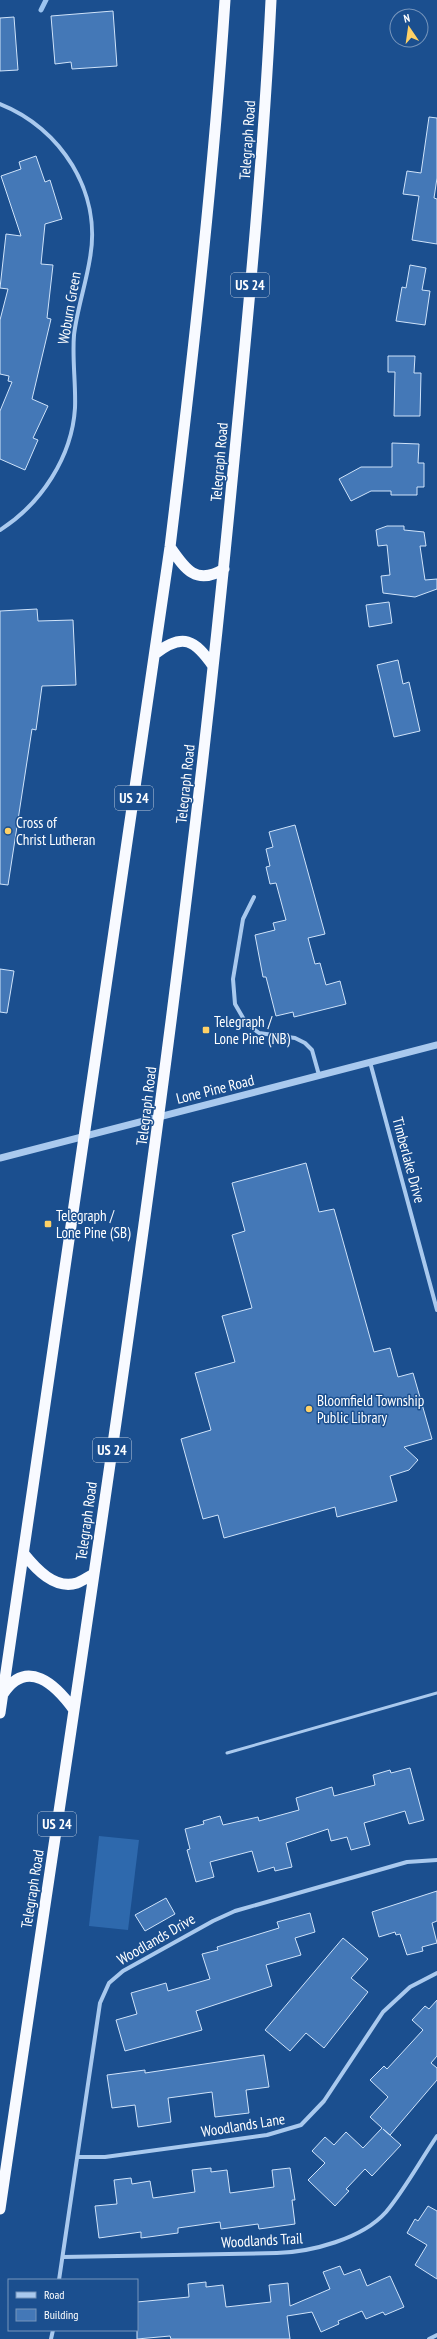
<svg xmlns="http://www.w3.org/2000/svg" width="437" height="2339" viewBox="0 0 437 2339" font-family="'PT Sans Narrow',sans-serif">
  <style>
    .pitch { fill: #2e69ad }
    .lines { fill: none; stroke-linecap: round; stroke-linejoin: round }
    .stream { stroke: #9cc4f0; stroke-width: 5 }
    .building { fill: #4478b7; stroke: #cfe3fa }
    .service { stroke: #a9c9ee; stroke-width: 3 }
    .minor { stroke: #a9c9ee; stroke-width: 4 }
    .tertiary { stroke: #a9c9ee; stroke-width: 7 }
    .trunk { stroke: #f8faff; stroke-width: 11 }
    .poi-dot { fill: #ffd166; stroke: #1b4f8f; stroke-width: 1.5 }
    .labels { text-anchor: middle; dominant-baseline: central; stroke-width: 3; stroke-linejoin: round; paint-order: stroke }
    .shield { fill: #1b4f8f; stroke: #bbcadd; stroke-width: 1 }
    .shield-label { font-size: 14px; font-weight: bold; fill: #fff }
    .street-label { font-size: 15px; fill: #fff; stroke: #1b4f8f }
    .poi-label { font-size: 15px; fill: #fff; stroke: #1b4f8f; text-anchor: start }
  </style>
  <rect width="100%" height="100%" fill="#1b4f8f"/>
  <path class="pitch" d="M99 1836 139 1840 128 1930 89 1926Z"/>
  <g class="lines">
    <path class="stream" d="M41 10 46 0"/>
  </g>
  <path class="building" d="M113 11 117 66 72 69 71 62 55 64 51 16Z
    M14 17 18 70 0 71V18Z
    M429 117 437 118V178L434 198 437 199V244L412 240 419 196 403 194 407 171 421 173Z
    M36 156 45 182 50 180 62 219 45 224 41 264 53 265 47 318 51 319 32 399 48 406 33 438 38 440 25 470 0 459V411L12 382 8 381 9 376 0 374V320L8 289 0 288 6 234 21 236 1 176 21 169 19 162Z
    M410 265 426 268 422 290 430 291 425 325 396 321 402 287 406 288Z
    M388 356H415L414 373H421L420 416H394L395 372H388Z
    M392 443 419 444 418 463H424V487H417V495H391V491H371L351 501 339 479 361 467H392Z
    M387 526H404V530L424 532 426 546H420L425 580 437 579V589L415 597 383 593 381 576 390 575 387 545 378 546 376 530Z
    M389 602 392 623 369 627 366 605Z
    M37 609 38 621 73 620 76 685 42 686 36 730 32 729 8 885 0 884V611Z
    M398 660 403 684 409 682 420 731 394 737 377 665Z
    M295 825 325 934 308 938 315 964 320 963 326 985 340 981 346 1004 294 1017 293 1012 276 1016 266 977H263L255 935 275 930 273 923 286 920 276 883 270 884 266 867 270 866 266 849 273 847 269 832Z
    M0 969 14 971 7 1013 0 1012Z
    M306 1163 319 1212 334 1209 374 1352 390 1348 398 1377 413 1373 432 1439 404 1447 418 1460 409 1470 390 1476 397 1501 337 1517 335 1507 224 1538 218 1515 203 1519 181 1439 211 1430 195 1373 235 1362 222 1316 252 1308 232 1235 245 1231 232 1183Z
    M410 1768 424 1820 409 1824 405 1811 364 1823 370 1845 351 1850 347 1837 331 1841 328 1829 286 1843 292 1867 275 1871 274 1867 258 1872 252 1851 210 1862 214 1877 196 1882 187 1850 190 1849 185 1829 204 1824 203 1821 220 1816 223 1825 258 1817 259 1821 299 1810 296 1798 332 1787 334 1796 375 1785 373 1775 390 1770 391 1773Z
    M437 1891V1921L432 1923 437 1943 422 1947 423 1951 407 1955 400 1934 396 1935 395 1932 379 1937 372 1912Z
    M166 1898 175 1914 145 1931 135 1915Z
    M310 1913 315 1932 295 1938 301 1955 266 1965 272 1986 196 2011 202 2030 125 2051 116 2020 137 2014 131 1993 166 1983 168 1991 210 1979 202 1954 218 1950 217 1947 279 1928 277 1922Z
    M343 1938 368 1959 351 1978 368 1992 324 2048 306 2033 290 2051 265 2030Z
    M437 2000V2056L431 2063 437 2068V2080L390 2135 383 2129 401 2145 372 2176 365 2169 346 2189 349 2191 335 2206 308 2180 325 2163 312 2151 325 2137 334 2145 346 2132 363 2148 382 2128 370 2117 388 2097 370 2080 384 2066 387 2069 423 2030 412 2020 425 2006 429 2009Z
    M264 2055 269 2087 246 2090 249 2113 215 2117 212 2092 168 2098 171 2122 138 2127 135 2105 112 2108 107 2075 145 2070V2073Z
    M211 2168V2172L227 2170 230 2193 274 2187 272 2170 290 2168 295 2200H292L295 2224 259 2229 258 2224 221 2229 220 2222 178 2228V2233L141 2238V2232L99 2238 95 2206 117 2204 114 2180 131 2178 132 2184 150 2181 153 2198 195 2192 192 2170Z
    M428 2206 437 2211V2279L415 2265 427 2245 407 2233 415 2219 418 2221Z
    M340 2266 344 2275 360 2269 367 2286 390 2276 404 2307 385 2315 383 2312 366 2319 362 2311 338 2321 339 2324 321 2332 312 2312 287 2316 290 2339H171L170 2336 137 2339V2302L189 2297 188 2284 206 2282V2287L223 2285 226 2307 271 2302 269 2285 288 2283 290 2306 330 2289 323 2272Z"/>
  <g class="lines">
    <path class="service" d="M227 1753 437 1693"/>
    <path class="minor" d="M0 104C61 128 102 192 90 258 86 284 77 309 74 335 72 359 76 384 75 408 72 457 41 504 0 530
      M254 897 243 919 233 979 235 1004 246 1023 259 1033 295 1038 305 1043 312 1050 319 1075
      M370 1062 437 1310
      M78 2157H105L267 2135 301 2125 324 2101 383 2012 410 1987 437 1973
      M63 2257 277 2253C311 2252 362 2239 386 2212 405 2189 420 2161 437 2136
      M59 2280 100 2003 109 1983 123 1971 213 1921 235 1911 407 1862 437 1860
      M51 2339 53 2330
      M429 2339 437 2335"/>
    <path class="tertiary" d="M0 1158 437 1045"/>
    <path class="trunk" d="M170 547C185 569 196 586 224 569
      M155 654C183 632 195 640 213 666
      M24 1554C36 1569 55 1590 77 1583 82 1581 88 1577 94 1574
      M3 1694C27 1657 56 1685 74 1710
      M0 1713 170 547C192 365 213 183 225 0
      M0 2209C83 1641 175 1074 230 502 246 335 263 168 271 0"/>
  </g>
  <g class="poi-dot">
    <circle cx="8" cy="831" r="4"/>
    <rect x="202" y="1026" width="8" height="8" rx="2"/>
    <rect x="44" y="1220" width="8" height="8" rx="2"/>
    <circle cx="309" cy="1409" r="4"/>
  </g>
  <g class="labels">
    <g class="shield">
      <rect x="231" y="273" width="38" height="24" rx="3"/>
      <rect x="115" y="786" width="38" height="24" rx="3"/>
      <rect x="93" y="1438" width="38" height="24" rx="3"/>
      <rect x="38" y="1812" width="38" height="24" rx="3"/>
    </g>
    <g class="shield-label">
      <text x="250" y="285">US 24</text>
      <text x="134" y="798">US 24</text>
      <text x="112" y="1450">US 24</text>
      <text x="57" y="1824">US 24</text>
    </g>
    <g class="street-label">
      <text transform="translate(247 140) rotate(-86)">Telegraph Road</text>
      <text transform="translate(69 308) rotate(-80)">Woburn Green</text>
      <text transform="translate(219 462) rotate(-85)">Telegraph Road</text>
      <text transform="translate(185 784) rotate(-84)">Telegraph Road</text>
      <text transform="translate(215 1089) rotate(-14)">Lone Pine Road</text>
      <text transform="translate(146 1106) rotate(-83)">Telegraph Road</text>
      <text transform="translate(409 1160) rotate(75)">Timberlake Drive</text>
      <text transform="translate(86 1521) rotate(-82)">Telegraph Road</text>
      <text transform="translate(32 1889) rotate(-81)">Telegraph Road</text>
      <text transform="translate(156 1939) rotate(-30)">Woodlands Drive</text>
      <text transform="translate(243 2125) rotate(-9)">Woodlands Lane</text>
      <text transform="translate(262 2240) rotate(-3)">Woodlands Trail</text>
    </g>
    <g class="poi-label">
      <text x="16" y="822">Cross of<tspan x="16" dy="17">Christ Lutheran</tspan></text>
      <text x="214" y="1021">Telegraph /<tspan x="214" dy="17">Lone Pine (NB)</tspan></text>
      <text x="56" y="1215">Telegraph /<tspan x="56" dy="17">Lone Pine (SB)</tspan></text>
      <text x="317" y="1400">Bloomfield Township<tspan x="317" dy="17">Public Library</tspan></text>
    </g>
  </g>
  <rect x="8" y="2279" width="130" height="52" fill="#1b4f8f" stroke="#7695bc"/>
  <rect x="16" y="2292" width="20" height="6" fill="#a9c9ee" stroke="#7695bc"/>
  <text x="44" y="2299" font-size="12" fill="#ffffff">Road</text>
  <rect x="16" y="2309" width="20" height="12" fill="#4478b7" stroke="#7695bc"/>
  <text x="44" y="2319" font-size="12" fill="#ffffff">Building</text>
  <g transform="translate(409 28) rotate(347)"><circle r="19" fill="#1b4f8f" stroke="#7695bc"/>
  <path d="M0-3L7 15L0 10L-7 15Z" fill="#ffd166"/>
  <text y="-6" font-size="11" font-weight="bold" text-anchor="middle" fill="#ffffff">N</text>
  </g>
</svg>
